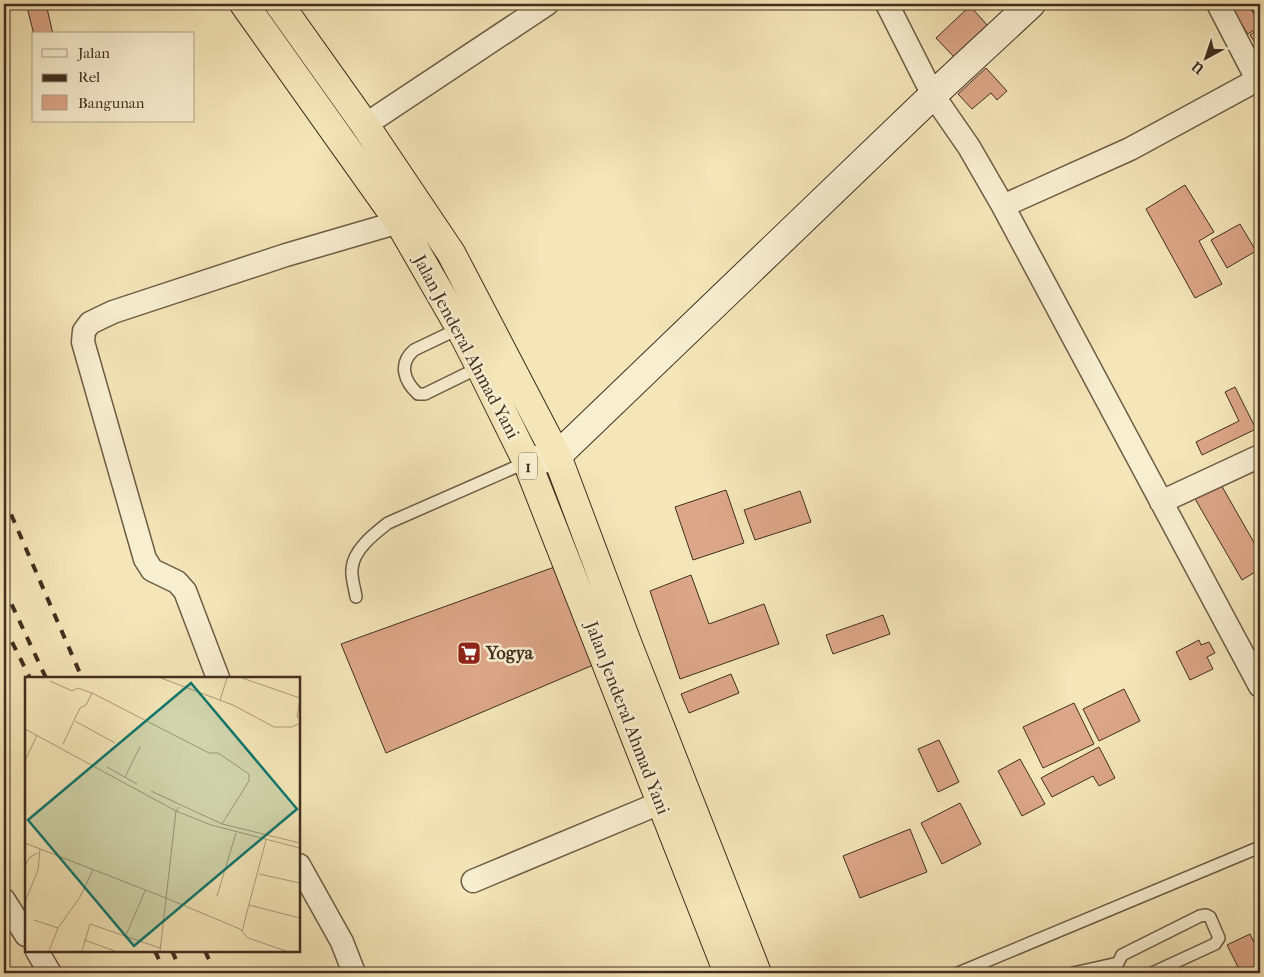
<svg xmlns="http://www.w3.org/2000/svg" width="1264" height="977" viewBox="0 0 1264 977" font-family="'IM FELL French Canon',serif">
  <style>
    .building { fill: #dca688; stroke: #412e1f }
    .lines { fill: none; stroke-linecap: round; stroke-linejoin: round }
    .lane-casing { stroke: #6e5c45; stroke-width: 14 }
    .street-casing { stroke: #6e5c45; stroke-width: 25 }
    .secondary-casing { stroke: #412e1f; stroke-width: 30 }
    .highway-casing { stroke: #412e1f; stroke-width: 30 }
    .lane { stroke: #f8efd1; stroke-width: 11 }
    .street { stroke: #f8efd1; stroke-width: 22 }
    .secondary { stroke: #f8efd1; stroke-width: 28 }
    .highway { stroke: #f4e6b8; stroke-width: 28 }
    .rail { stroke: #412e1f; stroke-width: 4; stroke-dasharray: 9 9; stroke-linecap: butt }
    .labels { text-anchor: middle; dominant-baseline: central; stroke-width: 5; stroke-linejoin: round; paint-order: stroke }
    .shield { fill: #f8efd1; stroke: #786854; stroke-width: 1 }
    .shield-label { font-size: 16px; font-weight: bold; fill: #412e1f }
    .street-label { font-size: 18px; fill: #412e1f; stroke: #f8efd1 }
    .poi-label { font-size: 18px; font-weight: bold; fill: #412e1f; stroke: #f8efd1; text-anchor: start }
    .inset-road { fill: none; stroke: #ac9c7b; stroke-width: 1 }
    .view { fill: #0f766e; fill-opacity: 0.15; stroke: #0f766e; stroke-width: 2.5 }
    .inset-edge { fill: none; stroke: #412e1f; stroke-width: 2.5 }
  </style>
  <rect width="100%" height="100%" fill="#f4e6b8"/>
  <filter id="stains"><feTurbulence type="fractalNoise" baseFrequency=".004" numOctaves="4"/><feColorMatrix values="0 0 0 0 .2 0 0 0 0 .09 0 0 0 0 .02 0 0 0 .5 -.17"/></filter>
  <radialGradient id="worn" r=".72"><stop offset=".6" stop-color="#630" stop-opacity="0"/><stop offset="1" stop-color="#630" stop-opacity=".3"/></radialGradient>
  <path class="building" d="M46 4 53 34 34 35 27 7Z
    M1240 4H1248L1260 23V26L1248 34 1232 10Z
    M1248 4H1260V23Z
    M970 6 989 27 955 58 936 38Z
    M1260 28V48L1259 49 1250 35Z
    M986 68 1007 91 997 100 991 93 972 109 958 94Z
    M1185 185 1214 232 1199 241 1222 284 1195 298 1146 209Z
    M1240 224 1256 251 1227 268 1211 240Z
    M1235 387 1256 429 1202 455 1196 442 1239 421 1225 392Z
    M1220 483 1260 553V569L1242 580 1194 497Z
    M726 490 744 543 693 560 675 507Z
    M800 491 811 522 755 540 744 510Z
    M560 565 598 663 386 753 341 644Z
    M691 575 709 624 764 604 779 644 680 679 650 591Z
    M883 615 890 634 833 654 826 635Z
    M1199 640 1201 645 1209 642 1215 653 1207 657 1213 669 1190 680 1176 652Z
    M731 674 739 693 689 713 681 694Z
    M1124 689 1140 721 1099 741 1083 709Z
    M1074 703 1094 744 1043 768 1023 727Z
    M939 740 959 782 938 792 918 749Z
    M1099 747 1115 778 1099 786 1093 776 1052 797 1041 778Z
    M1020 759 1045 804 1022 816 998 771Z
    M960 803 981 844 942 864 921 823Z
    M910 829 927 872 860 898 843 856Z
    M1250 934 1260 955V973H1241L1227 945Z"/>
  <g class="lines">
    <g class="lane-casing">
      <path id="lane" d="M460 328 414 350C398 364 404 381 418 394H425L480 367
        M356 597C355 589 351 578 352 569 353 550 374 534 388 523L527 462
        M1118 963 1122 955 1200 916 1206 915 1210 917 1219 938 1215 944 1152 973
        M958 973 1260 847
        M1073 973 1118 963"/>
    </g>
    <g class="street-casing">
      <path id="street" d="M887 4 933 95 969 147 1003 206 1260 686
        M1218 4 1260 85
        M365 125 547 4
        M1003 206 1130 149 1257 80
        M1161 502 1260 456
        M218 678 185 591 177 582 152 570 145 559 83 342 84 331 90 323 113 312 286 255 399 222
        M299 865 342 942 354 973
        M473 881 660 803
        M4 900 26 935
        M37 951 50 973"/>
    </g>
    <g class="secondary-casing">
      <path id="secondary" d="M527 462 557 456 933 95 1031 4"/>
    </g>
    <g class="highway-casing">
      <path id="highway" d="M244 4 399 222 460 328 480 367 527 462 728 973
        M279 4 365 125 451 253 557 456 628 645 757 973"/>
    </g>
    <use href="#lane" class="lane"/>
    <use href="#street" class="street"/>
    <use href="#secondary" class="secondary"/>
    <use href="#highway" class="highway"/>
    <path class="rail" d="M4 498 82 678
      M4 588 46 678
      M4 626 30 678
      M155 951 165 973
      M172 951 182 973
      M205 951 215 973"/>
  </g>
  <defs>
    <g id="supermarket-square" transform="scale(1.25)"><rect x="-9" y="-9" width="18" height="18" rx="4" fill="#8f2418" stroke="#f8efd1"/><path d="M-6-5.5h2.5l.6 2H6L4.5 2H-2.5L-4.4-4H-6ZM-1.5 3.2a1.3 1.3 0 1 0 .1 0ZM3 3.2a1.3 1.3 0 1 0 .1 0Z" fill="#fff"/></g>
  </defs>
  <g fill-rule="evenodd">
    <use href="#supermarket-square" x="469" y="653"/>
  </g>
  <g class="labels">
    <rect class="shield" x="519" y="452.5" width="18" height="27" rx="4"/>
    <g class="shield-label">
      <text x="528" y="466">1</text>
    </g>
    <g class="street-label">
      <text transform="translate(466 347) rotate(62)">Jalan Jenderal Ahmad Yani</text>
      <text transform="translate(627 718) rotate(69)">Jalan Jenderal Ahmad Yani</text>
    </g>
    <g class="poi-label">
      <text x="486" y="653">Yogya</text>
    </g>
  </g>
  <g transform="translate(25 677)">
    <rect width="275" height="275" fill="#f4e6b8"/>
    <path class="inset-road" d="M136 1 208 28 249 50H267L275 46M217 1 275 21M25 4 47 14 53 11 67 16 184 76H193L224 97V104L197 147M275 22 272 40 275 43M195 23 202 1M50 44 90 66M0 52 151 134 186 148 275 171M38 67 55 31 61 28 67 16M0 84 12 58M82 90 112 107M100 100 115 70M126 114 197 147 275 166M0 166 141 221 215 252 223 261 261 274M0 189 5 180 13 176M234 197 275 206M192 219 211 156M0 225 13 193 15 172M224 228 275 241M9 243 33 251M217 254 241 163M101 258 120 214M59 263 90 274M24 274 33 251 55 220 68 193M57 274 65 247 135 271M135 274 151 134 154 130"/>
    <path class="view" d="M166 6 272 132 109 269 3 143Z"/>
    <rect width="275" height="275" class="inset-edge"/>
  </g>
  <rect width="1264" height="977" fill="none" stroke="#f4e6b8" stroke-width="20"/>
  <rect x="5" y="5" width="1254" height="967" fill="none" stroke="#412e1f" stroke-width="2.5"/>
  <rect x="10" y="10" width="1244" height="957" fill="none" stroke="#412e1f"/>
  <rect x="32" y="32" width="162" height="90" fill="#f8efd1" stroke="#afa28a"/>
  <rect x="42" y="49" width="25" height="8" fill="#f8efd1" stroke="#afa28a"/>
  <text x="78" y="58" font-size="15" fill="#412e1f">Jalan</text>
  <rect x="42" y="74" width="25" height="8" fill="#412e1f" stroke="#afa28a"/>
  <text x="78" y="82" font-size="15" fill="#412e1f">Rel</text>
  <rect x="42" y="95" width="25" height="15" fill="#dca688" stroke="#afa28a"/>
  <text x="78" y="108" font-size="15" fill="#412e1f">Bangunan</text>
  <g transform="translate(1206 58) rotate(220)" stroke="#f8efd1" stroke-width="4" paint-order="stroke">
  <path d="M0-4L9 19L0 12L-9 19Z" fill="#412e1f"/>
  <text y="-8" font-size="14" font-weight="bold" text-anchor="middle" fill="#412e1f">U</text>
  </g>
  <rect width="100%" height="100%" filter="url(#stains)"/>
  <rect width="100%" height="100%" fill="url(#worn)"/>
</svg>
